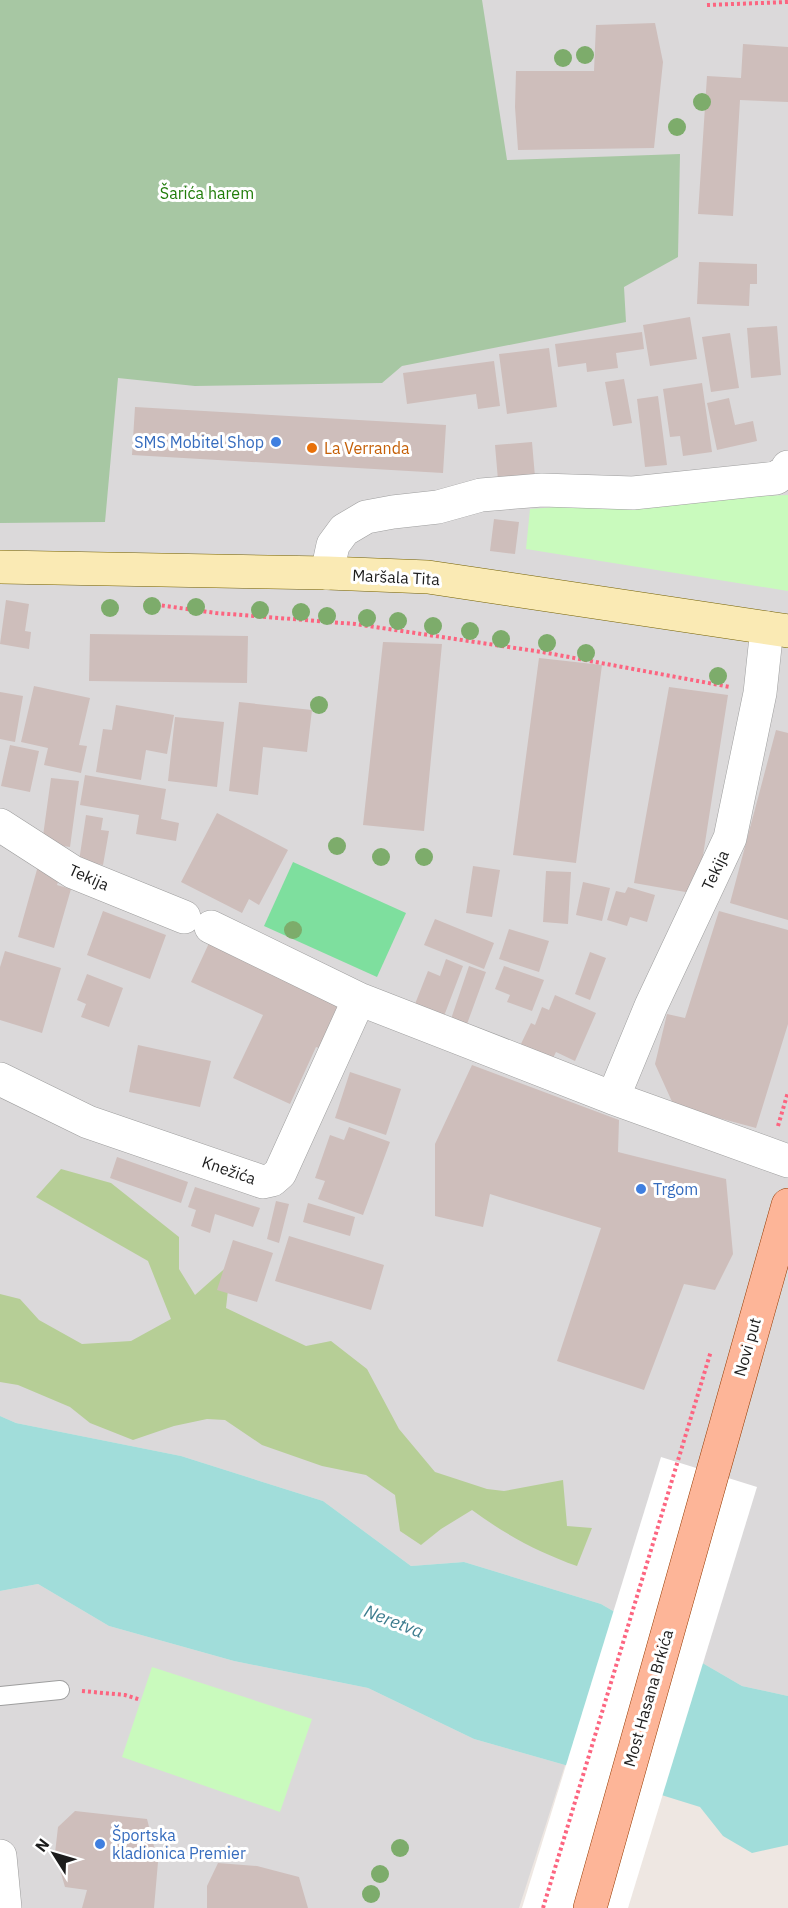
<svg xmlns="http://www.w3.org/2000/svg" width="788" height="1908" viewBox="0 0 788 1908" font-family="'IBM Plex Sans',sans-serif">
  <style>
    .residential { fill: #dbd9da }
    .forest { fill: #b6ce96 }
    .cemetery { fill: #a7c7a3 }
    .park { fill: #c9fabd }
    .pitch { fill: #7edf9e }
    .water { fill: #a1ddda }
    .pier { fill: #fff }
    .building { fill: #cebebb }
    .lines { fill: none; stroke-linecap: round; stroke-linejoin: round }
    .lane-casing { stroke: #9e9e9e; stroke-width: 20 }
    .street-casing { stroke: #9e9e9e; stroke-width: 34 }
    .secondary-casing { stroke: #746103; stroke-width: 34 }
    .primary-casing { stroke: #953a00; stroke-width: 34 }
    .path { stroke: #fc6580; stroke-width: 4; stroke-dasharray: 3 3; stroke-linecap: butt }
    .lane { stroke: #fff; stroke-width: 18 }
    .street { stroke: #fff; stroke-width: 33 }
    .secondary { stroke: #faeab4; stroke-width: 33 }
    .primary { stroke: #fdb598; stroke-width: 33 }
    .tree { fill: #7dac6b }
    .shop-dot { fill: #3f7fe0; stroke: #fff; stroke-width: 2 }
    .food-dot { fill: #e8710a; stroke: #fff; stroke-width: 2 }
    .labels { text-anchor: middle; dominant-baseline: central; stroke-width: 6; stroke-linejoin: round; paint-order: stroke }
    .park-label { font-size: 16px; fill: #207c09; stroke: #fff }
    .shop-label { font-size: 16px; fill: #366cbe; stroke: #fff; text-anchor: start }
    .food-label { font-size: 16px; fill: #c56008; stroke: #fff; text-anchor: start }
    .street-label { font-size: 16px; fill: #1d1d1d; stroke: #fff }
    .water-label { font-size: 18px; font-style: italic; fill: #3d7c8e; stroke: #fff }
  </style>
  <rect width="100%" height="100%" fill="#eee7e2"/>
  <path class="residential" d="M0 0H788V1696L742 1686 601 1604 464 1562 411 1566 323 1501 181 1456 16 1423 0 1416Z
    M38 1584 109 1626 234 1661 368 1688 474 1739 565 1765 519 1908H0V1591Z"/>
  <path class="forest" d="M61 1169 111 1183 179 1237V1269L195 1295 231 1263 226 1308 306 1346 331 1341 367 1369 399 1429 435 1472 487 1489 504 1491 563 1480 567 1526 592 1528 577 1566C538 1552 506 1535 472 1510L441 1529 421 1545 400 1531 395 1495 366 1475 322 1466 262 1445 225 1420 207 1419 174 1426 133 1440 90 1423 70 1407 18 1385 0 1382V1294L20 1299 39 1320 82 1344 131 1341 171 1319 148 1261 36 1197Z"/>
  <path class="cemetery" d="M0 0H482L507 160 680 154 678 257 624 287 626 322 402 366 382 383 195 386 118 378 105 522 0 523Z"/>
  <path class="park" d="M788 495V591L526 549 530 509 637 501Z
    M152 1667 312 1719 280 1812 122 1757Z"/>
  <path class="pitch" d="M293 862 406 913 377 977 264 926Z"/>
  <path class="water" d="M0 1416 16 1423 181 1456 323 1501 411 1566 464 1562 601 1604 742 1686 788 1696V1845L752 1853 723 1836 700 1807 565 1765 474 1739 368 1688 234 1661 109 1626 38 1584 0 1591Z"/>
  <path class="pier" d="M661 1457 757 1487 628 1908H522Z"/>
  <path class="building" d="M655 23 663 62 654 148 518 150 515 107 516 71H594L596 25Z
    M743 44 788 47V102L740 100 733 216 698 214 707 76 741 78Z
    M699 262 757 264V284H750L749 306 697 304Z
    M690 317 697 359 650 366 643 325Z
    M777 326 781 375 751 378 747 328Z
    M642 332 644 349 616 353 618 368 587 372 586 363 558 367 555 344Z
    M730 333 739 388 711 392 702 337Z
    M549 348 557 407 507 414 499 354Z
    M494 361 500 406 478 409 476 394 407 404 403 373Z
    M624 379 632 423 613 426 605 382Z
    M702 383 712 452 683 456 680 436 670 437 663 389Z
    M658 396 667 465 645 467 637 399Z
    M729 398 735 425 753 421 757 441 717 450 707 403Z
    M135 407 446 425 443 473 132 455Z
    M532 442 535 477 498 480 495 445Z
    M494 519 519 522 515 554 490 551Z
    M6 600 29 604 25 631 31 632 29 649 0 644Z
    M90 634 248 636 247 683 89 681Z
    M383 642 442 644 424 831 363 825Z
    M539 658 602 665 576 863 513 855Z
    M34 686 90 698 79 745 87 746 81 773 44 765 48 748 21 742Z
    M669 687 728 695 697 894 634 883Z
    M0 692 23 696 15 742 0 739Z
    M239 702 312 710 307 752 263 747 258 795 229 791Z
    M116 705 174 715 167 754 146 750 141 780 96 772 103 729 112 730Z
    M175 717 224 722 217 787 168 781Z
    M776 730 788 733V920L730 903Z
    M10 745 39 751 30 792 1 786Z
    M85 775 166 789 161 819 179 823 176 841 136 834 139 815 80 805Z
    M51 778 79 781 70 847 42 843Z
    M217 813 288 850 259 905 249 899 242 913 181 882Z
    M86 815 103 818 101 830 109 831 103 865 79 861Z
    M38 866 61 873 57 885 71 889 54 948 18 937Z
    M473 866 500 870 492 917 466 913Z
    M546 871 571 872 568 924 543 922Z
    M583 882 610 888 602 921 576 915Z
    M628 887 655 895 647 922 630 917 627 926 607 920 616 891 625 893Z
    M103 911 166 935 150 979 87 955Z
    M719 911 788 930V1024L756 1128 674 1106 655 1064 667 1014 685 1018Z
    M435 919 494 943 484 969 424 945Z
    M509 929 549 941 539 972 499 959Z
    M210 941 344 1002 322 1049 316 1047 290 1104 233 1078 263 1015 191 982Z
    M5 951 61 968 42 1033 0 1020V967Z
    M590 952 606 958 590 1000 575 994Z
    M446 959 463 966 444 1016 415 1004 428 971 440 976Z
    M469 966 486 972 467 1024 451 1019Z
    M504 966 544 980 532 1011 507 1002 510 995 495 989Z
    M87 974 123 988 109 1027 81 1017 86 1004 77 1000Z
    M555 995 596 1013 575 1061 556 1052 551 1062 519 1048 531 1023 535 1025 542 1007 549 1010Z
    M138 1045 211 1061 200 1107 129 1092Z
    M472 1065 619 1120 618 1152 726 1179 733 1254 715 1290 684 1284 644 1390 557 1361 601 1228 490 1194 483 1227 435 1216V1144Z
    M350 1072 401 1089 386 1135 335 1118Z
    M349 1127 390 1142 363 1215 318 1199 325 1181 315 1178 330 1135 344 1140Z
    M117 1157 188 1182 181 1203 110 1178Z
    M195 1187 260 1208 253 1227 215 1214 210 1233 191 1226 196 1210 188 1207Z
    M276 1201 289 1204 279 1243 267 1239Z
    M308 1203 355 1217 350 1236 303 1222Z
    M289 1236 384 1265 371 1310 275 1281Z
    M233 1240 273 1253 257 1302 217 1290Z
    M75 1811 147 1819 158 1862 154 1908H82L87 1890 65 1887 55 1853 58 1827Z
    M218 1863 257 1866 299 1877 308 1908H207V1886Z"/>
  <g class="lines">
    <g class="lane-casing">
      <path id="lane" d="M0 1696 60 1690"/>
    </g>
    <g class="street-casing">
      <path id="street" d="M327 573 333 545 344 530 366 517 393 512 438 507 481 495 542 490 633 493 776 478 785 472 788 467
        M0 825 73 872 184 917
        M211 927 359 999 613 1098 788 1161
        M0 1079 88 1122 263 1182 272 1180 280 1173 359 999
        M613 1098 651 1006 730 838 760 693 767 628
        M0 1856 5 1908"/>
    </g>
    <g class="secondary-casing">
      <path id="secondary" d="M0 567 327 573 428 577 788 631"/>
    </g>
    <g class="primary-casing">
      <path id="primary" d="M590 1908 788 1205"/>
    </g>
    <path class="path" d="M707 5 788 2
      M144 603 216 613 355 624 542 652 730 687
      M778 1126 788 1092
      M82 1691 125 1695 141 1700
      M543 1908 711 1351"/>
    <use href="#lane" class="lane"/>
    <use href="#street" class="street"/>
    <use href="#secondary" class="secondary"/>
    <use href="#primary" class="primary"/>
  </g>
  <g class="tree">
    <circle cx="585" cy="55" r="9"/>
    <circle cx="563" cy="58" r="9"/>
    <circle cx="702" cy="102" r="9"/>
    <circle cx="677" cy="127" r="9"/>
    <circle cx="152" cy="606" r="9"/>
    <circle cx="196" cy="607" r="9"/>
    <circle cx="110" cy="608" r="9"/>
    <circle cx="260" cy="610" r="9"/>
    <circle cx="301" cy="612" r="9"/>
    <circle cx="327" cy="616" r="9"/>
    <circle cx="367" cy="618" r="9"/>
    <circle cx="398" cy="621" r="9"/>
    <circle cx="433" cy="626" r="9"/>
    <circle cx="470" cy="631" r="9"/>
    <circle cx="501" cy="639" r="9"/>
    <circle cx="547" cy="643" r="9"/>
    <circle cx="586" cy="653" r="9"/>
    <circle cx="718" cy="676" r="9"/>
    <circle cx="319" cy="705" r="9"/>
    <circle cx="337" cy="846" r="9"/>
    <circle cx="381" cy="857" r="9"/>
    <circle cx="424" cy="857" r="9"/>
    <circle cx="293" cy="930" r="9"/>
    <circle cx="400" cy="1848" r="9"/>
    <circle cx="380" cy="1874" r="9"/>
    <circle cx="371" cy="1894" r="9"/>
  </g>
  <g class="shop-dot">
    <circle cx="276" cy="442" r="6"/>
    <circle cx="641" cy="1189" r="6"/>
    <circle cx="100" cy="1844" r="6"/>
  </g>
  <circle class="food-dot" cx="312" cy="448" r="6"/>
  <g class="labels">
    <g class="park-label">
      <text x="207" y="193">Šarića harem</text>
    </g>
    <g class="shop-label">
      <text x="264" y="442" text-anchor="end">SMS Mobitel Shop</text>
      <text x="653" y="1189">Trgom</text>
      <text x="112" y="1835">Športska<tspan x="112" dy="18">kladionica Premier</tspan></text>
    </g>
    <g class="food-label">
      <text x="324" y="448">La Verranda</text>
    </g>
    <g class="street-label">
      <text transform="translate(396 577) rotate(3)">Maršala Tita</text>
      <text transform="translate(715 870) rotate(-65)">Tekija</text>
      <text transform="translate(89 877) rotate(24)">Tekija</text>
      <text transform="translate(229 1170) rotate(19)">Knežića</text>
      <text transform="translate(747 1347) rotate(-74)">Novi put</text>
      <text transform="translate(648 1698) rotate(-74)">Most Hasana Brkića</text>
    </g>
    <g class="water-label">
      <text transform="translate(394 1621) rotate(21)">Neretva</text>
    </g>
  </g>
  <g transform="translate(54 1854) rotate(307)" stroke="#ffffff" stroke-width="4.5" paint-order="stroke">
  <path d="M0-4.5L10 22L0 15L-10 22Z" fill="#1d1d1d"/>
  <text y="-9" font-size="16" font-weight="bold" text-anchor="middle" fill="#1d1d1d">N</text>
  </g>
</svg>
